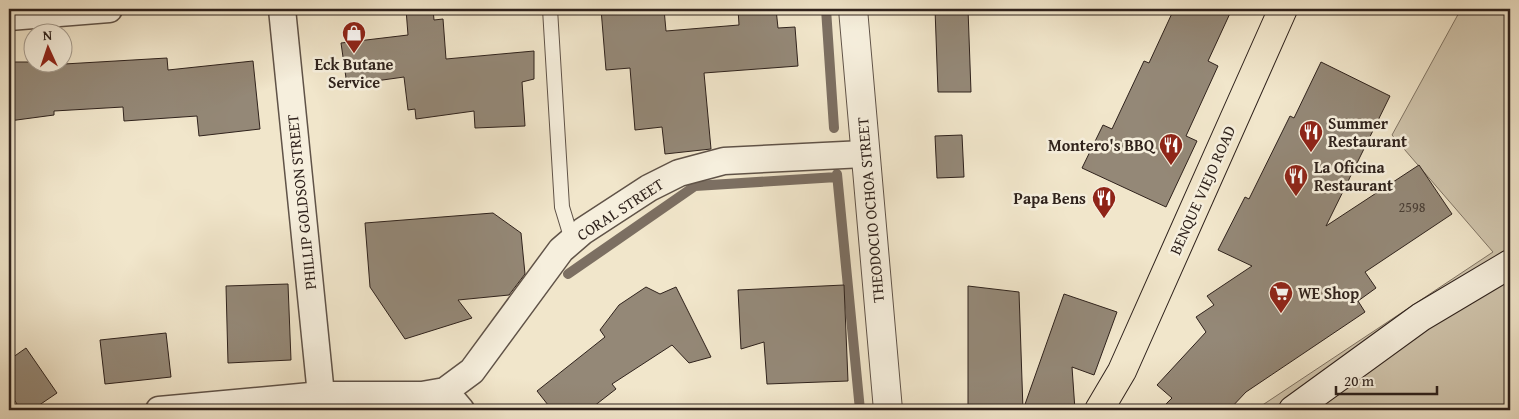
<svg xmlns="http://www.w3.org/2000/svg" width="1519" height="419" viewBox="0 0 1519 419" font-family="'Gentium Book Plus',serif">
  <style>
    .green { fill: #d0c5ad; stroke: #807464 }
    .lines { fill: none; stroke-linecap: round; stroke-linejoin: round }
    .stream { stroke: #7c6f62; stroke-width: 10 }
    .building { fill: #948877; stroke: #2f221c }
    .service-casing { stroke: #605348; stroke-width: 16 }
    .minor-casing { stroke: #605348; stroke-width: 29 }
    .tertiary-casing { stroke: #605348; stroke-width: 30 }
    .secondary-casing { stroke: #2f221c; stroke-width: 30 }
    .trunk-casing { stroke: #2f221c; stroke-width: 30 }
    .service { stroke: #f6efdd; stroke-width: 14 }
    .minor { stroke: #f6efdd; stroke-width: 26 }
    .tertiary { stroke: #f6efdd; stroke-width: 28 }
    .secondary { stroke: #f6efdd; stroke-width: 28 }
    .trunk { stroke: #f1e6cb; stroke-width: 28 }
    .labels { text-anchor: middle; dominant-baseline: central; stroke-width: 5; stroke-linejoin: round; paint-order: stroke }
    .number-label { font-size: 14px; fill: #483c33 }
    .poi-label { font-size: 16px; font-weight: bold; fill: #2f221c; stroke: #f6efdd; text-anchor: start }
    .street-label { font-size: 16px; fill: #2f221c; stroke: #f6efdd }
  </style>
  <rect width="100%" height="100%" fill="#f1e6cb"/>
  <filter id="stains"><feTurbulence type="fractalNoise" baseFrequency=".004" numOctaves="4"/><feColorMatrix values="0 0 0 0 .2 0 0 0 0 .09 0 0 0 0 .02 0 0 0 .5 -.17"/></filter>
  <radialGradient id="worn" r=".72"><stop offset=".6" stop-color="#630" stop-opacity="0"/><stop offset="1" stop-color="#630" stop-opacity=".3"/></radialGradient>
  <path class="green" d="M1461 9H1510V410H1255L1493 252 1392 135Z"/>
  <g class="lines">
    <path class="stream" d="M826 9 834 128
      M837 174 860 410
      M568 274 695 186 837 177"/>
  </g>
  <path class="building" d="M406 9H433L434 20 443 19 446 59 534 51V79L522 82 525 126 475 128 474 111 416 119 415 109 408 110 404 77 347 85 341 43 408 35Z
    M601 9H664L666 31 739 25 738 9H776L778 28 795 27 798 66 704 73 711 149 665 154 662 127 635 130 630 68 606 70Z
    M935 9H968L971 92H938Z
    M1174 9H1232L1208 61 1218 66 1186 136 1197 141 1166 207 1082 168 1103 125 1112 129 1144 61 1149 63Z
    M167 58 168 70 253 61 260 129 199 136 197 116 124 121 123 107 54 111V115L9 121V62H47V65Z
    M1321 62 1390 96 1326 226 1419 165 1452 214 1365 272 1376 288 1358 301 1365 312 1246 392 1229 410H1160L1172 398 1157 385 1206 332 1196 317 1214 305 1207 296 1252 266 1218 250 1245 197 1249 199 1290 116 1294 118Z
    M962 135 964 177 937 178 935 136Z
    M493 213 521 233 525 274 509 295 458 300 472 318 405 339 370 287 365 223Z
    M288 284 291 360 228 363 226 286Z
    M844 285 848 381 767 384 764 342 741 349 738 290Z
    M968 286 1019 292 1023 410H968Z
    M646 287 660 294 676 287 711 357 689 363 672 345 612 384 616 389 589 410H552L537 391 605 337 600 330 619 305Z
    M1064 294 1117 312 1094 375 1072 367 1075 410H1023Z
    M166 333 171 377 105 384 100 340Z
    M26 348 57 393 32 410H21L9 392V360Z"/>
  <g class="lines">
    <g class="service-casing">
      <path id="service" d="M550 9 562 207 572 240"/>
    </g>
    <g class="minor-casing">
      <path id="minor" d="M282 9 321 395
        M9 17 109 9
        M445 391 461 410
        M159 410 321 395H422L445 391 472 371 561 250 583 231 649 188 679 173 724 161 864 154"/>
    </g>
    <g class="tertiary-casing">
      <path id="tertiary" d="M853 9 888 410"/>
    </g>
    <g class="secondary-casing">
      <path id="secondary" d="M1293 410 1421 317 1510 264"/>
    </g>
    <g class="trunk-casing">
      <path id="trunk" d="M1099 410 1122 371 1283 9"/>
    </g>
    <use href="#service" class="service"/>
    <use href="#minor" class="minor"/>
    <use href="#tertiary" class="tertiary"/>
    <use href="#secondary" class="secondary"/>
    <use href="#trunk" class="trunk"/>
  </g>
  <defs>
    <g id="shop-pin" transform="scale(1.25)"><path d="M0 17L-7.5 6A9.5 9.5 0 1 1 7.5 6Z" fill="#8f2418" stroke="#f6efdd"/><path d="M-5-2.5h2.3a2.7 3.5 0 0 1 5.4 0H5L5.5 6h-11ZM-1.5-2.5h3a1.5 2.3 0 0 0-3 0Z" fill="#fff"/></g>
    <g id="restaurant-pin" transform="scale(1.25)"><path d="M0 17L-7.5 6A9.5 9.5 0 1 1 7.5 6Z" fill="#8f2418" stroke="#f6efdd"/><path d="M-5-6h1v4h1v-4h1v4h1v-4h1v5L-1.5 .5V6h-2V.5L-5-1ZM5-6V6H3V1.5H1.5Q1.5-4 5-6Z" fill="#fff"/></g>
    <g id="supermarket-pin" transform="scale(1.25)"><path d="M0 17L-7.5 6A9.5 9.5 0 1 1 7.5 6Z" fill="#8f2418" stroke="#f6efdd"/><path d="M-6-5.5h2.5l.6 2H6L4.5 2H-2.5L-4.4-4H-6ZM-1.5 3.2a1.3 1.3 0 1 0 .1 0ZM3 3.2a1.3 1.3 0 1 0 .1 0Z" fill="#fff"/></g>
  </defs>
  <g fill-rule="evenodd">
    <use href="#shop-pin" x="354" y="33"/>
    <use href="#restaurant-pin" x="1311" y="132"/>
    <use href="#restaurant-pin" x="1171" y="145"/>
    <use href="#restaurant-pin" x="1296" y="176"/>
    <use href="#restaurant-pin" x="1104" y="198"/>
    <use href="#supermarket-pin" x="1281" y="293"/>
  </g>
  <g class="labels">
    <g class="number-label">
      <text x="1412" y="207">2598</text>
    </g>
    <g class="poi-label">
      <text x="354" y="64" text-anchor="middle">Eck Butane<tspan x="354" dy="18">Service</tspan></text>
      <text x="1328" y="123">Summer<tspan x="1328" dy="18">Restaurant</tspan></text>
      <text x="1154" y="145" text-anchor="end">Montero's BBQ</text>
      <text x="1314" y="167">La Oficina<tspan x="1314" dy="18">Restaurant</tspan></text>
      <text x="1086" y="198" text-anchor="end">Papa Bens</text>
      <text x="1298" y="293">WE Shop</text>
    </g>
    <g class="street-label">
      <text transform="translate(1202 190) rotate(-66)">BENQUE VIEJO ROAD</text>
      <text transform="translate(301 202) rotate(-96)">PHILLIP GOLDSON STREET</text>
      <text transform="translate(620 209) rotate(-33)">CORAL STREET</text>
      <text transform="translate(870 210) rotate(-95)">THEODOCIO OCHOA STREET</text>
    </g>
  </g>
  <rect width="1519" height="419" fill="none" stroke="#f1e6cb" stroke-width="30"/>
  <rect x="10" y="10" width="1499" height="399" fill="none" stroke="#2f221c" stroke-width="2.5"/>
  <rect x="15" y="15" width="1489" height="389" fill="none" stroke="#2f221c"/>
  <g transform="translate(48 48) rotate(357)"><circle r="24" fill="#f6efdd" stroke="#a69d90"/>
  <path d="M0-4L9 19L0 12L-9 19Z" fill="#8f2418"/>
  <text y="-8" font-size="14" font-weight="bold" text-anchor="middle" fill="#2f221c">N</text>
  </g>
  <path d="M1336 386v8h101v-8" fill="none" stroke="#2f221c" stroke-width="2.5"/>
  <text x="1344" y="386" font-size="15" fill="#2f221c" stroke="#f6efdd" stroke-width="4" paint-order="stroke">20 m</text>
  <rect width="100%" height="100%" filter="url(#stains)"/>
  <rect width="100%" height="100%" fill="url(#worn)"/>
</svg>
